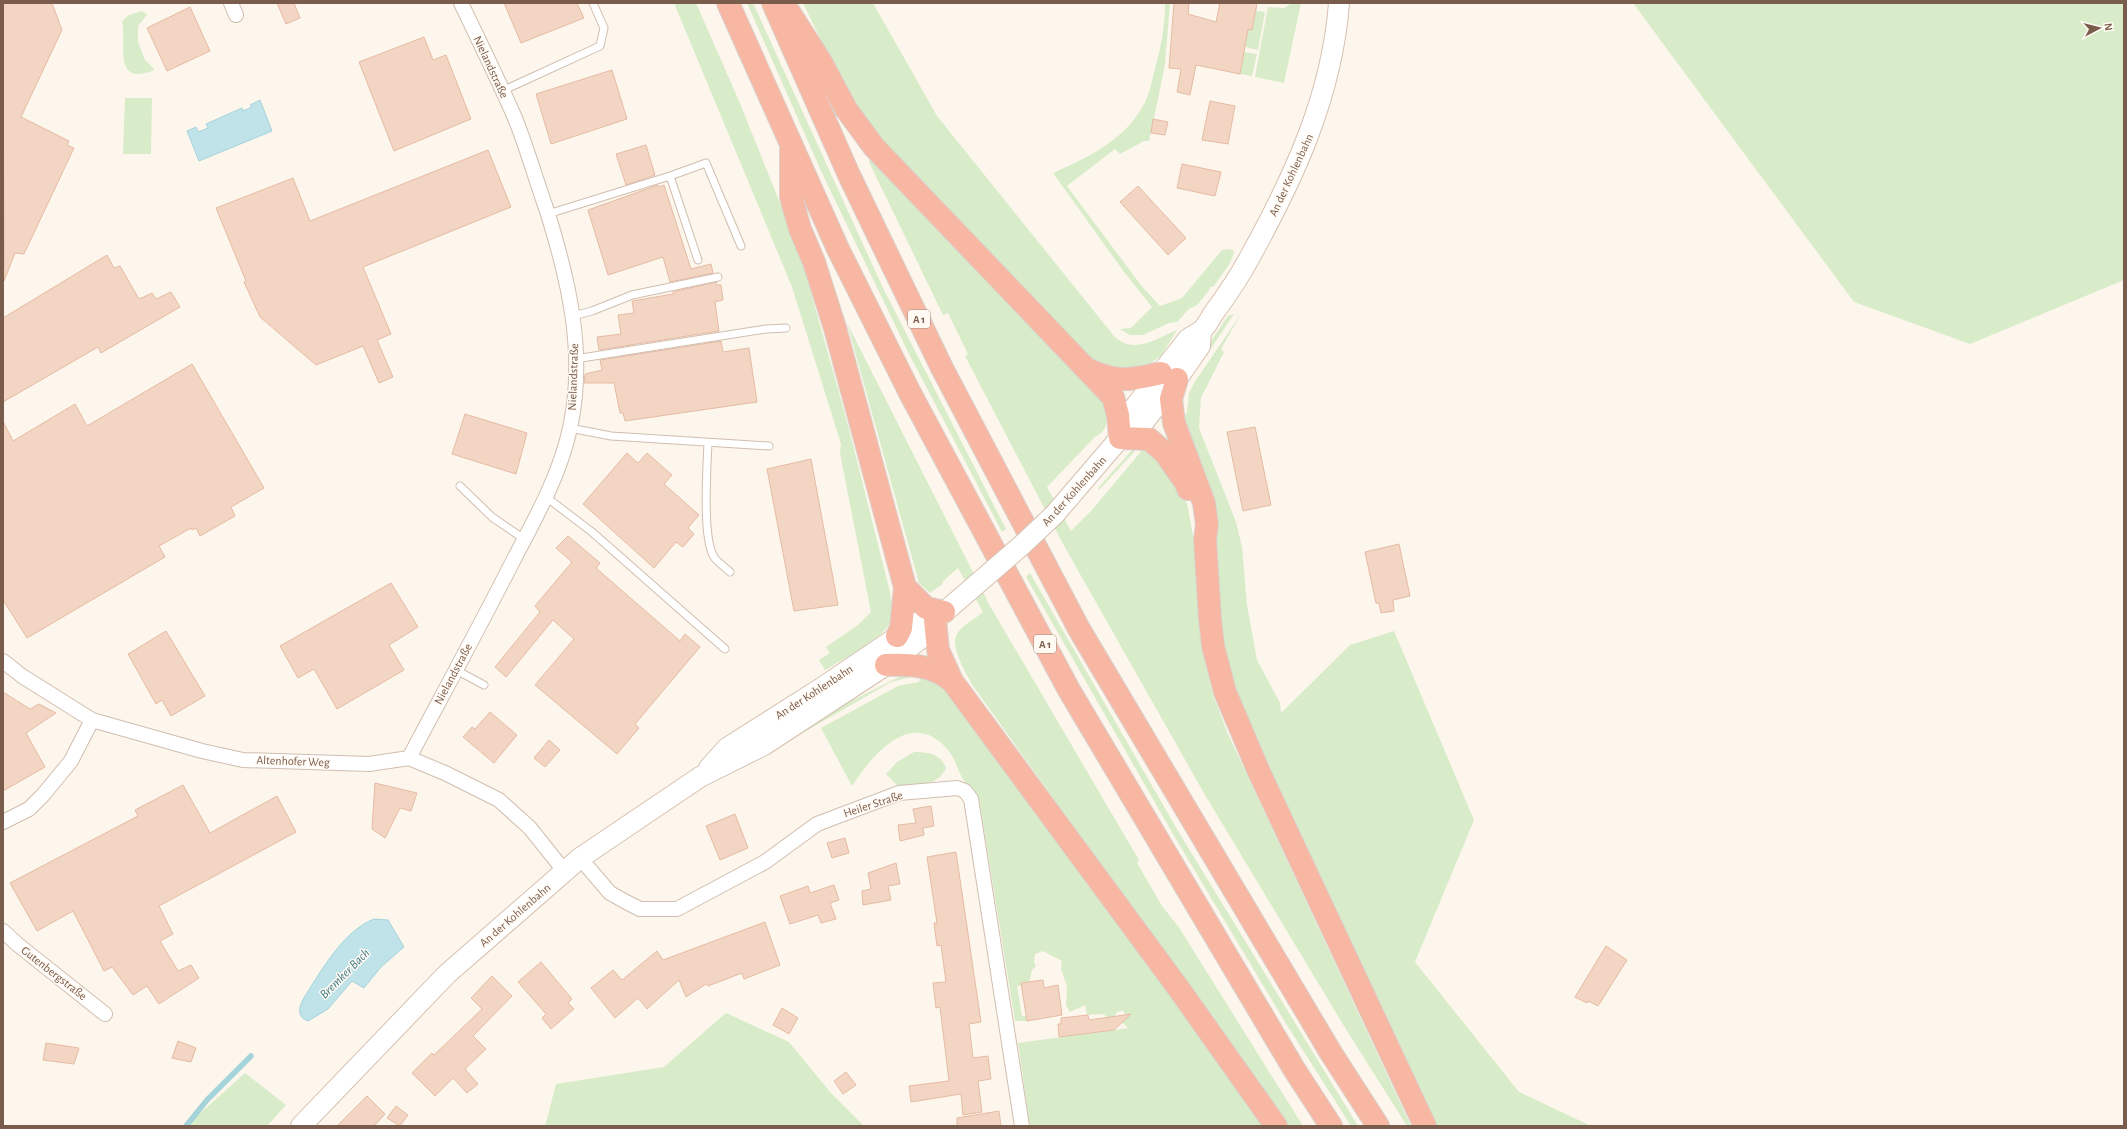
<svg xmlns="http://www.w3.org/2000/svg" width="2127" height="1129" viewBox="0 0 2127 1129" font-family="'Alegreya Sans',sans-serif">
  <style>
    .green { fill: #d8ecc9 }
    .water { fill: #bfe3e8; stroke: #a5d3da }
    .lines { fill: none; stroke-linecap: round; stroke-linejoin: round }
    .stream { stroke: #a5d3da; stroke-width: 5.5 }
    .building { fill: #f3d5c3; stroke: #e6bba3 }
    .service-casing { stroke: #d1beb0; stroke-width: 9 }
    .minor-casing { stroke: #d1beb0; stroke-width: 16 }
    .secondary-casing { stroke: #d6c0b0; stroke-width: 22 }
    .motorway-casing { stroke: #dad1cd; stroke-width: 24 }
    .service { stroke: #fff; stroke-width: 7 }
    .minor { stroke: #fff; stroke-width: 14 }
    .secondary { stroke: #fff; stroke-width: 20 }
    .motorway { stroke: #f7b7a3; stroke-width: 22 }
    .secondary-bridge-casing { stroke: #d6c0b0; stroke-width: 22; stroke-linecap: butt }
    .secondary-bridge { stroke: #fff; stroke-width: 20 }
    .labels { text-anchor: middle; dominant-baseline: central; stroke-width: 3; stroke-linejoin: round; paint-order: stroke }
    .shield { fill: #fffaf3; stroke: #a28b7f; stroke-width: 1 }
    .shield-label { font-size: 11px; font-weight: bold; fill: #7a5c4d }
    .street-label { font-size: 12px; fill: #7a5c4d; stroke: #fffaf3 }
    .water-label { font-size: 13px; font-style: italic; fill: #437c86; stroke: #fffaf3 }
  </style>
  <rect width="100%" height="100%" fill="#fdf6ec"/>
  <path class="green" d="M674 3H696L739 101 800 253 848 425 890 592C891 602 894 613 890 623 883 638 840 661 825 670L819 660 830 653 826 647 858 625 871 612 840 453 841 444 792 287Z
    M747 3H753L883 288 1006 529 1002 532 909 354 821 171Z
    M803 3H873L937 116 1114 336C1133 355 1156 339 1177 330L1161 356 1148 365 1124 370 1093 362 901 166 847 94Z
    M1165 3H1170L1165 65 1149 141H1144L1120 154 1115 149 1067 186 1140 284 1160 306 1182 298 1222 250 1229 249 1233 250 1234 253 1229 265 1213 287H1210L1208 292 1196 306 1190 308 1177 322 1169 323 1143 335H1130L1120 329 1131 328 1152 307 1124 272 1053 173C1089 157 1127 139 1145 102 1150 92 1152 80 1155 69 1161 47 1165 26 1165 3Z
    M1292 3H1301L1284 83 1255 77 1268 7 1284 8Z
    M1633 3H2124V280L1970 344 1854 302Z
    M1257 6V11L1265 12 1258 50 1245 47 1248 29 1252 30Z
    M142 11 147 15 138 26V42L145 60 155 70C112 87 127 45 122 21L129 15Z
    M1244 52 1257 54 1252 76 1240 74Z
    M125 98H152L151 154H123Z
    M870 157 1103 399C1108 414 1111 429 1095 437L1047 487 1071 531 1092 510 1143 449 1151 452 1183 492 1188 508 1195 547 1196 583 1205 662 1213 695 1228 734 1411 1126H1407L1347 1031 1205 795 1063 544 965 356 968 354 948 313 943 315 869 162Z
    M1234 314 1202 362 1199 363 1198 360 1228 316Z
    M1241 314 1221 349 1224 352 1201 398 1199 428 1236 522 1242 547 1247 605 1257 660 1280 703 1281 713 1350 645 1394 631 1474 820 1415 962 1519 1092 1591 1126H1436L1249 724 1235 691 1223 636 1215 529 1183 418 1187 412 1189 393 1194 383Z
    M847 323 990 606 1139 860 1137 863 1162 906 1178 926 1303 1126H1288L973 686C967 675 949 646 957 634 962 625 975 619 983 612L958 568 942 582 943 584 930 593 919 583Z
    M1132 450 1135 451 1099 490 1098 488Z
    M1030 573 1178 831 1358 1126H1351L1285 1022 1173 834 1038 598 1026 577Z
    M903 675 915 676 891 682 775 749 825 714Z
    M921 675 930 677 957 698 1264 1126H1030L1018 1043 1128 1028 1122 1022 1128 1017 1122 1010 1120 1012 1118 1011 1114 1017 1109 1018 1103 1014 1087 1015 1085 1005 1070 1012 1066 1005 1067 987 1061 969 1062 961 1043 951 1035 954 1034 962 1036 966 1032 970 1029 982 1022 983V985L1017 986 1022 1016H1027V1021H1015L979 798C975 791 970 788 965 782 958 773 956 759 948 750 912 707 873 754 852 786L821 728 898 686 919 682Z
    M914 752C928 752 941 754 946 768 938 787 916 785 899 787L886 774 897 762Z
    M726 1013 789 1042 830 1092 864 1126H545L556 1084 664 1067Z
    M245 1073 286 1105 267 1126H186Z"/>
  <path class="water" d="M260 100 272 131 199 161 187 131 196 127 198 132 208 128 206 124 242 108 243 111 252 107 250 105Z
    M374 919 388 920 404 947 381 967 364 988 352 981 328 1009 308 1021C304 1019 301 1018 300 1013 298 1005 306 995 310 988 326 963 346 930 374 919Z"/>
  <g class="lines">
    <path class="stream" d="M186 1126 207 1100 251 1056"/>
  </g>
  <path class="building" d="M3 3H52L62 30 21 117 69 141 67 145 74 148 24 254 15 253 4 281Z
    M277 3H294L300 18 286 24Z
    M504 3H577L584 18 521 43Z
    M1174 3H1189L1188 14 1216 22 1220 3H1257L1252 30 1248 29 1240 74 1196 65 1190 95 1177 92 1181 69 1169 68Z
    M190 7 210 51 167 71 147 28Z
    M424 37 433 60 446 55 471 119 394 151 359 62Z
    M612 70 627 119 551 144 536 94Z
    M1210 101 1235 106 1228 144 1202 140Z
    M1153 119 1168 122 1165 135 1151 133Z
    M646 145 655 175 626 185 616 154Z
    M488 150 511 207 363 267 391 334 377 340 393 377 379 383 363 346 316 365 260 317 244 282 246 281 216 208 293 178 310 221Z
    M1182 164 1221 172 1215 196 1177 188Z
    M658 185 659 187 664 185 691 269 711 264 713 273 670 282 663 257 608 275 588 210Z
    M1138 186 1186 238 1168 255 1120 202Z
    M107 255 114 268 120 266 139 299 152 293 156 299 171 292 180 307 101 353 98 347 3 402V318Z
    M716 282 717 285H721L723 300 715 302 719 331 599 350 597 337 621 334 618 315 634 313 632 301 673 294V292Z
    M721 341 723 352 749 348 757 402 625 421 623 413H620L614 383H584L585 374 602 370 600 360Z
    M192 364 264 488 231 507 235 516 200 536 196 528 192 530 191 528 159 546 165 557 27 638 3 600V421L13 441 75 404 87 426Z
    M465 414 527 433 516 474 452 454Z
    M1255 427 1271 505 1243 511 1227 432Z
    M627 453 638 463 647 453 672 475 664 484 699 515 688 528 694 534 683 547 676 542 654 568 583 504Z
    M811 459 838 605 794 611 767 469Z
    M568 536 600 563 596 568 680 641 685 634 700 647 635 724 639 728 617 754 535 685 574 639 553 620 506 677 495 667 540 612 535 606 572 562 556 548Z
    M1399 544 1410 596 1393 600 1394 611 1381 613 1379 603H1376L1365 552Z
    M391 583 418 627 389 645 404 670 337 709 314 669 298 678 280 646Z
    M166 631 205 696 171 716 162 700 156 704 128 654Z
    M3 692 30 709 39 704 56 713 26 733 45 767 3 791Z
    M490 712 517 735 494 763 463 737 472 727 475 729Z
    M549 740 560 750 545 767 534 758Z
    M375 783 417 793 411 811 400 808 385 838 372 829Z
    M183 785 210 833 277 796 296 832 159 906 173 934 160 941 178 971 191 965 199 978 159 1004 147 986 133 995 112 967 104 971 73 911 37 931 10 883 138 816 135 810Z
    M931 806 934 826 923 828 924 835 900 841 898 825 916 823 913 809Z
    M735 814 748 848 720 860 706 826Z
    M845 838 849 853 832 858 827 843Z
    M956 852 981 1022 969 1024 973 1058 988 1056 991 1079 978 1081 982 1112 963 1115 961 1094 911 1102 909 1086 949 1081 940 1007 936 1008 933 983 946 982 941 945 937 946 934 923H937L927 857Z
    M896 863 900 884 888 886 891 900 863 905 862 891 871 889 868 873Z
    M834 885 839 900 830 903 836 919 821 923 818 915 790 924 780 896 808 886 810 893Z
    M765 922 780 965 744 979 742 973 708 986 706 984 686 997 679 980 647 1009 638 998 615 1018 591 988 613 970 622 980 657 951 663 960Z
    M1606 946 1627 960 1598 1006 1588 1001 1587 1003 1575 997Z
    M541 962 572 999 568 1003 574 1009 551 1029 542 1018 546 1014 518 982Z
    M492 976 512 996 473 1036 486 1049 465 1069 478 1084 467 1093 453 1078 435 1096 412 1073 432 1053 434 1055 482 1009 471 998Z
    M1043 980 1044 988 1058 985 1062 1015 1027 1021 1021 983Z
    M782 1008 798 1018 789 1034 773 1025Z
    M1131 1014 1114 1030 1059 1037 1058 1024H1061V1018L1088 1015 1089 1020Z
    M178 1041 196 1048 191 1062 172 1058Z
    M46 1043 79 1048 74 1064 43 1060Z
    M846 1072 856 1085 843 1094 834 1081Z
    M367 1096 385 1114 374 1126H337Z
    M396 1106 408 1115 400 1126 387 1118Z
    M999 1111 1001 1126H957V1118Z"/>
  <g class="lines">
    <g class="service-casing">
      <path id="service" d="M502 91 600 46 604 28 593 3
        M670 176 706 163 741 246
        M548 214 670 176 698 260
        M573 316 592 311 632 295 718 277
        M575 359 766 329 786 328
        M570 428 611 436 769 446
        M708 443C707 467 702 538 714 557 717 562 725 567 730 572
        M460 486 492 517 524 539
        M546 497 592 532 725 649
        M456 670 484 685"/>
    </g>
    <g class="minor-casing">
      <path id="minor" d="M231 3 236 15
        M3 661 22 676 92 720 202 751 243 760 369 764 409 758 445 773 499 800 530 828 565 872
        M409 758C444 692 480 626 514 559 536 517 560 475 570 428 586 354 569 281 547 211 536 180 527 148 515 118 498 79 479 41 461 3
        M3 822 29 809 43 795 71 761 92 720
        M580 858 610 893 628 903 640 909H677L765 862 817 824 899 793 957 788 965 791 971 799 1022 1126
        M3 931 17 944 105 1014"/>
    </g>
    <g class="secondary-casing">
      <path id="secondary" d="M1120 438 1137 431 1177 379 1200 346 1201 331
        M1054 515 1120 438 1127 417 1188 339C1192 336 1197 334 1201 331 1206 327 1210 319 1213 314 1227 295 1240 276 1251 255 1295 175 1332 95 1339 3
        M709 768 727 748 820 689 922 620H935
        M301 1126 447 974 580 858 700 777 764 745 886 665 928 633 935 620 970 590"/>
    </g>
    <g class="motorway-casing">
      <path id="motorway" d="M728 3 838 249 910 393 1069 690 1294 1069 1331 1126
        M773 3 849 175 942 368 1079 629 1331 1053 1378 1126
        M789 12 821 62 846 109 874 147 1113 397 1118 415 1120 438 1149 439 1165 453 1186 483 1188 489
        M791 151V197L800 229 814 262 835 328 905 587 901 628 897 636
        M1089 370C1117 383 1132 380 1161 373
        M1177 379 1171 399 1174 423 1204 503 1207 525 1205 539 1210 619 1213 646 1225 692 1259 772 1425 1126
        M905 587 926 608 944 612
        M935 620 938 650 952 681 1179 989 1276 1126
        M886 665C910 664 933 665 952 681"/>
    </g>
    <use href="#service" class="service"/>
    <use href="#minor" class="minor"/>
    <use href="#secondary" class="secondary"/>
    <use href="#motorway" class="motorway"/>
    <g class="secondary-bridge-casing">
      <path id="secondary-bridge" d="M970 590 1022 545 1054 515"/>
    </g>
    <use href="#secondary-bridge" class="secondary-bridge"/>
  </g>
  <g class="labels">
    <g class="shield">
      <rect x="908" y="310" width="22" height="18" rx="3"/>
      <rect x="1034" y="635" width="22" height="18" rx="3"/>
    </g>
    <g class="shield-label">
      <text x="919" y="319">A 1</text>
      <text x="1045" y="644">A 1</text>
    </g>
    <g class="street-label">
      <text transform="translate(491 67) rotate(65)">Nielandstraße</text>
      <text transform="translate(1291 175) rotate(-65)">An der Kohlenbahn</text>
      <text transform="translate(573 377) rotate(-88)">Nielandstraße</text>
      <text transform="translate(1074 491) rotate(-48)">An der Kohlenbahn</text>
      <text transform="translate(453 674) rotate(-62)">Nielandstraße</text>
      <text transform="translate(814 692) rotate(-33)">An der Kohlenbahn</text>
      <text transform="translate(293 761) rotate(2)">Altenhofer Weg</text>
      <text transform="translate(873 804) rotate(-18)">Heiler Straße</text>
      <text transform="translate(515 915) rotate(-41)">An der Kohlenbahn</text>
      <text transform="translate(54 973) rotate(38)">Gutenbergstraße</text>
    </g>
    <g class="water-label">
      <text transform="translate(345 974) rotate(-45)">Bremker Bach</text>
    </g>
  </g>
  <rect width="2127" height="1129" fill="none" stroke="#7a5c4d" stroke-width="8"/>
  <g transform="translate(2099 28) rotate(83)" stroke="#fffaf3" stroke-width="3" paint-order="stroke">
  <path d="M0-3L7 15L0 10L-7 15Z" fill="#7a5c4d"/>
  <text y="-6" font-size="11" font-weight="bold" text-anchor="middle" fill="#7a5c4d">N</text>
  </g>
</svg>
